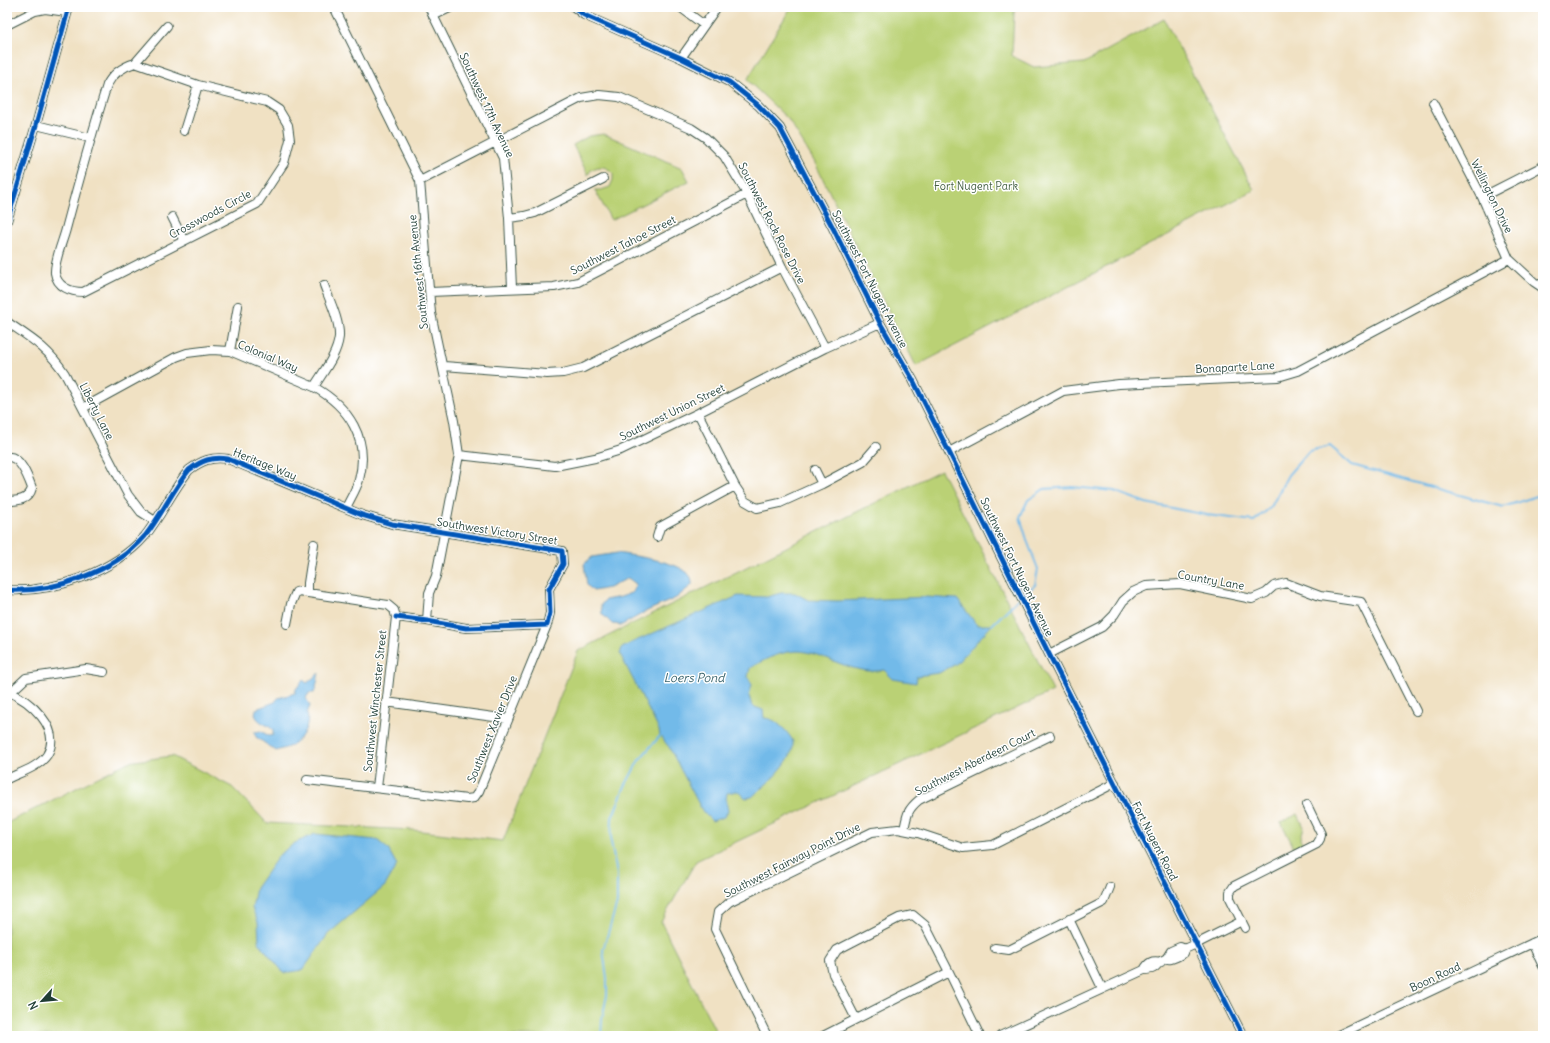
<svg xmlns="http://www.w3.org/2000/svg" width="1550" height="1043" viewBox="0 0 1550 1043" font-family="Delius,sans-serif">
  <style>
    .green { fill: #bad175; stroke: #6c8754 }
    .water { fill: #72bae9; stroke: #487c8e }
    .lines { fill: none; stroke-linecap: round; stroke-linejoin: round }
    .stream { stroke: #72bae9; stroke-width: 2 }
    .minor-casing { stroke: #3e5649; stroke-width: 10 }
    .minor { stroke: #fff; stroke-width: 8 }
    .cycleway-casing { stroke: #fff; stroke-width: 8 }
    .cycleway { stroke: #0057b8; stroke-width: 5 }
    .labels { text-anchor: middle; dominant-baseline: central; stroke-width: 3; stroke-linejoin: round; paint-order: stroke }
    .street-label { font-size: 11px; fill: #1f3d34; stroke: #fff }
    .park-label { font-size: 11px; fill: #466244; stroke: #fff }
    .water-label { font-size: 12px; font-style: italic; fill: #38626a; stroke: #fff }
  </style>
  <rect width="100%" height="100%" fill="#fff"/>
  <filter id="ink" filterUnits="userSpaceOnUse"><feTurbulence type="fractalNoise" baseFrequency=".025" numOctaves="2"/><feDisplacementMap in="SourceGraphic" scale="8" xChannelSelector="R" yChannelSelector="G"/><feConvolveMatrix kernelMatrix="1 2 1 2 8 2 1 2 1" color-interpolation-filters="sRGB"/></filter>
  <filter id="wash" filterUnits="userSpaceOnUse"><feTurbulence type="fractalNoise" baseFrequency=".012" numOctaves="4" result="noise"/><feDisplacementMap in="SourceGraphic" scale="16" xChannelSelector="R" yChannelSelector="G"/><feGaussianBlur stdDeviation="0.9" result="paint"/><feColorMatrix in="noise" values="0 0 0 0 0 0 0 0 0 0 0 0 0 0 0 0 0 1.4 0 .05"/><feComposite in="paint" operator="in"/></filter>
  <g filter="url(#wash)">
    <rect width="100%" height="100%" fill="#f0e1c3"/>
    <path class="green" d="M794 7H1017L1014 13 1012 56 1034 67 1084 63 1164 19 1254 190 916 366 814 161 788 119 747 80 790 9Z
      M604 134 682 168 689 181 611 220 595 190H601L610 187 613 180V173C606 166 600 165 591 170L588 175 573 145 589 136Z
      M941 470 1053 691 696 861 661 922 718 1036H7V823L128 762 172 756 232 787 267 823 413 830 503 841 578 651Z
      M1298 814 1304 827 1301 837 1302 844 1294 848 1281 822Z"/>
    <path class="water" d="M617 553C633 556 681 561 690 576 692 578 692 582 692 585L676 598 647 611 622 625 612 624 602 614 601 605 605 600 621 597 633 592 636 584 628 578 609 588 593 591 587 585 584 564 592 557Z
      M781 593H795L808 600 837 601 927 597 957 599 977 625H992L956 664 939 673 917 676 916 683 893 679 884 670C857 676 831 657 806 652 787 648 765 659 750 668L748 677 752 685 749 696 752 706 763 710 764 718C775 719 777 723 785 730 788 734 793 739 793 743 794 762 765 785 752 797L746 798 737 791 727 793 726 801 728 811 724 817 712 821 703 812 669 747 660 736 659 730 620 654 622 648 633 642 738 596 767 597Z
      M319 673 316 688 314 693H309L306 698 310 706 307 713C310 724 303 737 294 744 290 747 282 749 276 751L256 737 254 732 261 731 269 736 273 735V730C267 723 258 724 255 714L256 709 275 702 278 698 295 693 296 689 303 680 307 683Z
      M315 834 377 840 388 849 397 865 385 886 328 934 303 970 284 973 259 943 258 922 252 908 256 888 280 854 295 843Z"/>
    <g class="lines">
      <path class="stream" d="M1023 595 1035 585 1038 569 1028 543 1020 517 1028 500 1044 489 1072 487 1114 491 1146 503 1207 515 1254 521 1271 507 1288 475 1309 451 1330 446 1352 465 1503 507 1543 494
        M992 625 1018 599
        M601 1036 602 1019 607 995V978L603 950 617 903V874L611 842 612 818 625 786 639 760 660 736"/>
    </g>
  </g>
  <g filter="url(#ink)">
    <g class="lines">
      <g class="minor-casing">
        <path id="minor" d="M334 7 420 181 431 313 454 421 459 455 436 576 429 593 427 621
          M429 7 503 158 509 218 512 288
          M574 7 584 15 681 58 729 82 758 105 780 128 833 228 880 323 913 380 949 452 1049 654 1243 1036
          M680 7 704 25
          M433 16 452 7
          M7 25 35 11 45 9 67 12
          M681 58 717 7
          M135 63 198 85 267 102 279 110 288 125 290 140 284 163 257 204 83 292C71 292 57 287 55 273 54 261 63 241 66 229 79 180 92 133 107 85 113 73 122 67 135 63Z
          M135 63 167 26
          M1433 103 1482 197 1509 259 1534 282 1543 288
          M36 125 90 138
          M184 131 198 85
          M420 181 581 98 599 95 619 97 691 128 706 138 724 156 747 194 782 267 825 348
          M1482 197 1543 166
          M172 217 184 241
          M509 218 524 216 535 213 603 179
          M7 221 36 125 69 7
          M430 292 554 287 578 282 747 194
          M7 322C32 339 48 348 65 374L128 495 141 512 155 521
          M230 351 238 306
          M444 366 547 374 563 373 583 368 782 267
          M314 387C323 372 337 355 339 337 340 321 329 299 324 285
          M83 408 176 357 187 353 211 350 230 351 314 387C349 407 370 439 359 480 356 490 350 499 346 508
          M698 413 735 486 745 501 757 508 780 503 822 484 863 462 876 447
          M949 452 1063 391 1119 384 1278 377 1298 371 1509 259
          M459 455 555 466 595 458 621 450 698 413 825 348 880 323
          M7 457C20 455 28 477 32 488 29 500 18 501 7 501
          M815 470 822 484
          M657 537 660 527 735 486
          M314 544 308 583V593L388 605 394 610 396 617 377 788
          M7 590C53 593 114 572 145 536 161 516 172 491 189 470 201 461 212 456 228 459L362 515 392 524 562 551 563 564 549 589 550 613 547 625 466 628 427 621 396 617
          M287 624 291 604 296 592 300 591 308 593
          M1049 654 1102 627 1114 615 1123 601 1133 592 1146 586 1180 584 1252 599 1266 593 1274 586 1286 583 1320 596 1361 602 1416 711
          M7 691C29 700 63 728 47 755 39 767 19 773 7 779
          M11 692 26 678 86 669 104 672
          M386 702 508 719
          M307 780 467 799 474 798 479 791 547 625
          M904 830C907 815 907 810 919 800L1050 736
          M1069 919 1102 988
          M1245 928 1230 898V892L1234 886 1317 844 1320 839 1321 834 1307 805
          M1532 943 1543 966
          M995 948 1009 950 1104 902 1110 887
          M1166 959 1171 951 1180 947 1185 949 1196 944 1242 921
          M1144 970C1148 962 1152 960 1161 962
          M856 1019 833 974 830 961 837 950 899 918 913 915 925 925 949 972 980 1036
          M767 1036 715 929 718 912 729 902 872 832 898 829 918 833 963 848 993 845 1115 783
          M823 1036 949 972
          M1000 1036 1144 970C1159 970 1155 963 1165 959 1169 958 1166 960 1171 959 1176 958 1180 955 1184 953L1185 949
          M1336 1036 1543 938"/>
      </g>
      <use href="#minor" class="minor"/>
      <g class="cycleway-casing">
        <path id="cycleway" d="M574 7 584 15 681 58 729 82 758 105 780 128 833 228 880 323 913 380 949 452 1049 654 1243 1036
          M7 221 36 125 69 7
          M7 590C53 593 114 572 145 536 161 516 172 491 189 470 201 461 212 456 228 459L362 515 392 524 562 551 563 564 549 589 550 613 547 625 466 628 427 621 396 617"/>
      </g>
      <use href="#cycleway" class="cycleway"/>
    </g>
  </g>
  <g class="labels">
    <g class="street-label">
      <text transform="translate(487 105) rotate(65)">Southwest 17th Avenue</text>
      <text transform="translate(1492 196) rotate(64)">Wellington Drive</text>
      <text transform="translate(210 214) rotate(-28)">Crosswoods Circle</text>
      <text transform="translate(772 223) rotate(63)">Southwest Rock Rose Drive</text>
      <text transform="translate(623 245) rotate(-27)">Southwest Tahoe Street</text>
      <text transform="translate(418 272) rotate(-96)">Southwest 16th Avenue</text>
      <text transform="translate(870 279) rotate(63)">Southwest Fort Nugent Avenue</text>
      <text transform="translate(268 356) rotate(23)">Colonial Way</text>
      <text transform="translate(1235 367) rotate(-3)">Bonaparte Lane</text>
      <text transform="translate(97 411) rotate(63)">Liberty Lane</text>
      <text transform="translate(672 412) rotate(-26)">Southwest Union Street</text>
      <text transform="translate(265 464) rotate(22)">Heritage Way</text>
      <text transform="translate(497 531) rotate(9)">Southwest Victory Street</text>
      <text transform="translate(1017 567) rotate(64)">Southwest Fort Nugent Avenue</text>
      <text transform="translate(1211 580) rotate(10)">Country Lane</text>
      <text transform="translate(375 701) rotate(-84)">Southwest Winchester Street</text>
      <text transform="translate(492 729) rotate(-68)">Southwest Xavier Drive</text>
      <text transform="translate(975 762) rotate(-27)">Southwest Aberdeen Court</text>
      <text transform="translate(1155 841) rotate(63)">Fort Nugent Road</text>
      <text transform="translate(792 860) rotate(-27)">Southwest Fairway Point Drive</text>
      <text transform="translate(1435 977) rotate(-25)">Boon Road</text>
    </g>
    <g class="park-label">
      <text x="976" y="186">Fort Nugent Park</text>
    </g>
    <g class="water-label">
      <text x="694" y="677">Loers Pond</text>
    </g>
  </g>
  <rect width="1550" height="1043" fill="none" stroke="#fff" stroke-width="24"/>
  <g transform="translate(42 1001) rotate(243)" stroke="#ffffff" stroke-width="3" paint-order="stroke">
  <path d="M0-3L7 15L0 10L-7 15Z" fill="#1f3d34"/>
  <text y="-6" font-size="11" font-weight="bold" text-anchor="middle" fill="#1f3d34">N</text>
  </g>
</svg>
